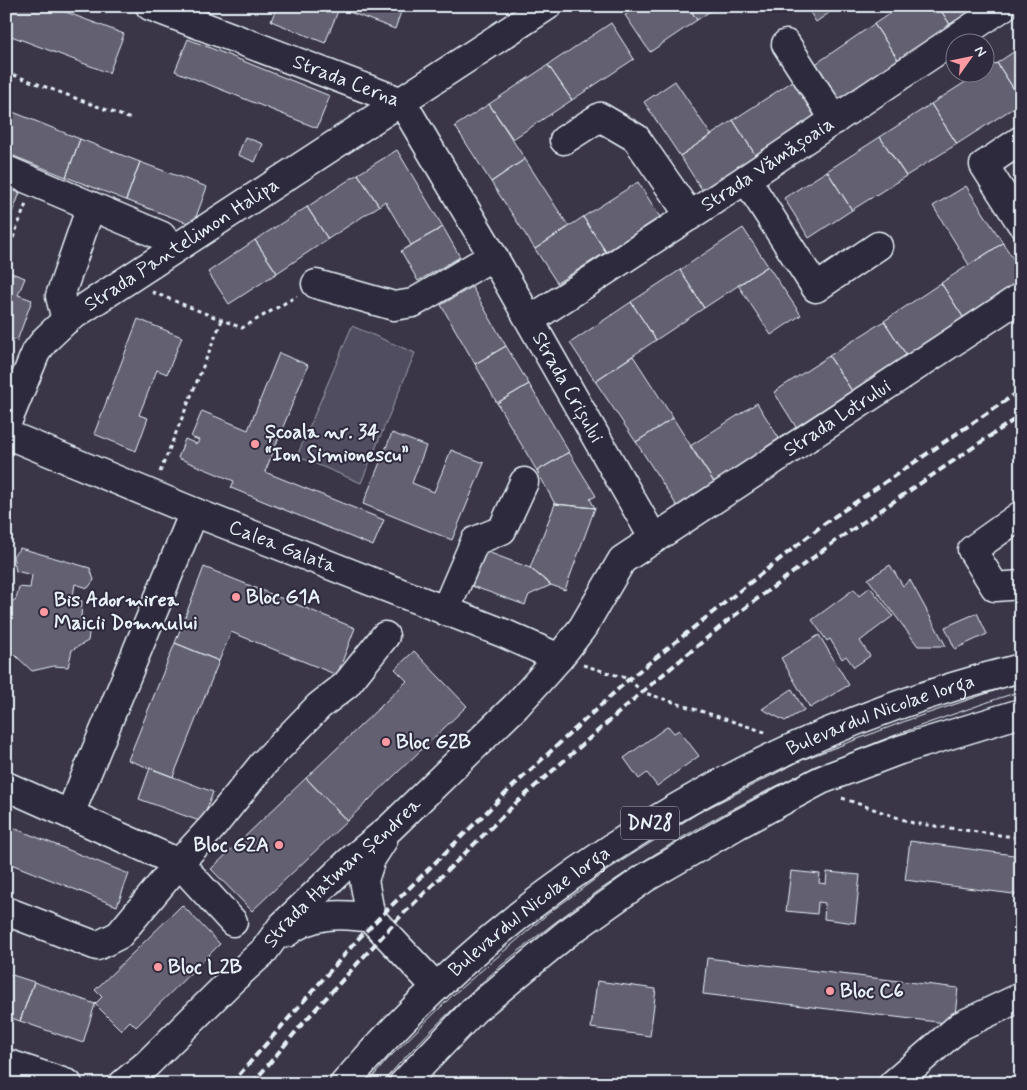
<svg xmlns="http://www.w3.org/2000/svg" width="1027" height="1090" viewBox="0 0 1027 1090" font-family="Mynerve,sans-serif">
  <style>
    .green { fill: #504e5f; stroke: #9ca0ac }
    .building { fill: #636171; stroke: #e8f1f8 }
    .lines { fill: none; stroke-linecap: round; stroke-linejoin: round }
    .minor-casing { stroke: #e8f1f8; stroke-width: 31 }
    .major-casing { stroke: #e8f1f8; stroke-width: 31 }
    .path { stroke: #e8f1f8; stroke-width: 3; stroke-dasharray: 4 4; stroke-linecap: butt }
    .minor { stroke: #2f2a3d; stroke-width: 28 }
    .major { stroke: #2f2a3d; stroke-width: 28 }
    .tram { stroke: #e8f1f8; stroke-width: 1 }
    .rail { stroke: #e8f1f8; stroke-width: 4; stroke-dasharray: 8 4; stroke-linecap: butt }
    .poi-dot { fill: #ff9aa2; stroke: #2f2a3d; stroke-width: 2 }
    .labels { text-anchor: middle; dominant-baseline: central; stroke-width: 4; stroke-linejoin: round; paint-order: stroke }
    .shield { fill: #2f2a3d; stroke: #b0b5c0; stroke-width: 1 }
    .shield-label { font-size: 19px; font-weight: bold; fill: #e8f1f8 }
    .street-label { font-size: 20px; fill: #e8f1f8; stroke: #2f2a3d }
    .poi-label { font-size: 20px; font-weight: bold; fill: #e8f1f8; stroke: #2f2a3d; text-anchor: start }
  </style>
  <rect width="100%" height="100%" fill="#3a3648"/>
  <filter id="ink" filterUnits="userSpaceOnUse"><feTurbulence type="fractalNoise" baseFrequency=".02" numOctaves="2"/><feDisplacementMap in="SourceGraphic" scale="10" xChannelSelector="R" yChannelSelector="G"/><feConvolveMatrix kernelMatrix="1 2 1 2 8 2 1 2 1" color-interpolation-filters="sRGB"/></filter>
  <g filter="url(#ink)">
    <path class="green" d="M352 326 415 353 361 483 297 456Z"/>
    <path class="building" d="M6 6H50L124 34 109 73 6 34Z
      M277 6H340L325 43 271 21Z
      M346 6H403L395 29 344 10Z
      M637 6H688L697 20 650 52 625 15Z
      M688 6H718L697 20Z
      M806 6H839L816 22Z
      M901 6H938L951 26 899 61 874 24Z
      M938 6H980L951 26Z
      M611 23 634 59 572 100 548 65Z
      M874 24 899 61 839 102 814 65Z
      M188 39 330 96 317 128 175 71Z
      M1021 47V100L997 63Z
      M997 63 1021 100V103L957 144 931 104 981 72H984V70Z
      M548 65 572 100 513 139 489 104Z
      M796 79 819 114 756 156 733 120Z
      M675 81 711 135 680 156 644 102Z
      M489 104 525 159 491 182 455 126Z
      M931 104 957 144 906 176 880 137Z
      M13 112 80 139 66 177 6 153V129Z
      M733 120 756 156 703 191 680 156Z
      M245 137 263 144 255 162 238 155Z
      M880 137 906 176 852 210 827 171Z
      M80 139 140 162 126 200 66 177Z
      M397 150 443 227 411 245 385 201 379 206 358 174Z
      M525 159 569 227 535 249 491 182Z
      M140 162 207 187 193 225 126 200Z
      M827 171 852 210 809 238 784 198Z
      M358 174 379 206 328 239 307 207Z
      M638 182 660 217 606 252 583 217Z
      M966 186 1003 243 969 265 933 206Z
      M6 188 20 193 6 228Z
      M307 207 328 239 277 273 255 240Z
      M583 217 606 252 557 283 535 249Z
      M443 227 460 257 418 281 401 251Z
      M743 228 768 266 704 308 680 270Z
      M255 240 277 273 229 304 208 272Z
      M1003 243 1021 271V284L965 320 941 283Z
      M768 266 801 315 771 335 738 285Z
      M680 270 704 308 656 340 631 302Z
      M6 271 25 278 18 295 32 300 17 341 6 337Z
      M941 283 965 320 907 356 884 321Z
      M472 287 506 346 475 364 441 305Z
      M631 302 656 340 595 381 570 343Z
      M138 319 182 337 167 374 157 370 139 415 148 418 136 451 94 434Z
      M884 321 907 356 852 391 829 356Z
      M506 346 529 384 497 403 475 364Z
      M279 353 308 365 265 472 384 520 373 546 231 488 234 481 178 458 185 439 197 444 199 440 191 437 202 411 248 430Z
      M633 356 673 418 636 442 595 381Z
      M829 356 852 391 796 427 774 392Z
      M529 384 569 452 537 471 497 403Z
      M757 403 780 440 714 482 690 446Z
      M673 418 714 482 677 506 636 442Z
      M392 433 426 446 412 483 434 492 451 450 484 463 452 540 363 504Z
      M569 452 596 496 590 499 595 508 555 504 537 471Z
      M555 504 595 508 565 590 551 585 530 568Z
      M20 548 90 568 94 580 88 588 75 584 73 596 82 601 81 618 89 633 88 641 72 650 68 667 54 666 32 671 15 655 6 652 8 630 6 625V606L16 599 19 587 30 588 32 575 16 571 13 556Z
      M485 551 530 568 551 585 529 595 525 605 472 586Z
      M890 565 903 586 910 580 946 646H918L868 579Z
      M204 567 355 628 337 675 231 632 219 661 175 643Z
      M870 587 893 616 860 641 870 656 854 667 846 656 842 659 830 639 827 641 812 620 854 589 859 596Z
      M977 613 987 634 955 649 945 627Z
      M819 635 849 685 810 708 781 658Z
      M175 643 219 661 173 777 128 760Z
      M414 651 467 706 347 821 306 778 407 681 395 669Z
      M792 689 804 710 785 721 762 709Z
      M668 726 674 733 679 730 699 756 657 786 647 773 639 779 624 758Z
      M150 768 213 792 202 822 139 799Z
      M306 778 347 821 252 911 211 869Z
      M6 825 129 874 117 906 6 862Z
      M910 841 1021 856V895L905 880Z
      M791 871 820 874 819 883 826 884 827 872 860 875 855 923 824 919 825 903 818 902 817 914 786 911Z
      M182 905 220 944 136 1027 130 1021 121 1030 95 1004 102 997 95 990Z
      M707 958 958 988 954 1024 703 994Z
      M6 973 34 982 20 1021 6 1016Z
      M597 981 656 989 650 1036 591 1028Z
      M34 982 95 1004 83 1043 20 1021Z
      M558 1076 616 1084H558Z"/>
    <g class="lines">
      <g class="minor-casing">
        <g id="minor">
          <path id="s1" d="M150 6 402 102"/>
          <path d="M786 44 835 120"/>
          <path id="s2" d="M402 102 493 256 654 539"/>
          <path d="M564 140 600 117 636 138 690 216"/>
          <path d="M1021 140 984 165 1021 223"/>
          <path d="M6 170 162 236 171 251"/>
          <path d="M746 179 816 288 878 246"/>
          <path d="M316 284 394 306 413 303 493 256"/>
          <path d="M66 320 60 296 91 206"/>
          <path id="s3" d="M530 320 746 179 1004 6"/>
          <path id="s4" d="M6 425 36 352 46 339 66 320 547 6"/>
          <path id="s5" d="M6 434 194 512 503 633 559 658"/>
          <path d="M1021 515 972 550 995 587 1021 585"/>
          <path d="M445 611 475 541 502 530 524 482"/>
          <path d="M6 786 179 863 233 922"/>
          <path d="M70 814 194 512"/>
          <path d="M383 840 371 859 364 880 371 918 436 987"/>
          <path d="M6 911 97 946 119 935 179 863 213 826 263 764 319 706 346 685 385 636"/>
          <path d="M286 933C311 913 340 913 371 918"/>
          <path d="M6 1063 68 1084"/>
          <path id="s6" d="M123 1084 147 1064 233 979 264 951 282 926 350 861 390 828 516 706 559 658 583 627 622 560 1021 297"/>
          <path d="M893 1084 960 1026 1021 997"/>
        </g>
      </g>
      <g class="major-casing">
        <g id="major">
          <path id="s7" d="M344 1084C520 879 759 733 1021 668"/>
          <path d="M403 1084 474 1010 566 934 645 878 737 825 821 780 900 750 1021 713"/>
        </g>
      </g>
      <path class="path" d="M6 72 131 119
        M6 250 8 251 26 204
        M152 292 242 328 297 296
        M160 472 222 320
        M583 665 629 679 642 692 768 733
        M842 798 913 823 1021 838"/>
      <use href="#minor" class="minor"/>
      <use href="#major" class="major"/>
      <path class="tram" d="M367 1084 387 1060 454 994 550 912 612 867 698 813 802 760 911 719 1021 682
        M381 1084C502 946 645 849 809 770 832 759 857 751 880 741 911 729 942 718 974 707 989 702 1005 695 1021 692"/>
      <path class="rail" d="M231 1084 359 938 388 909 511 788 629 679 825 523 1021 390
        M252 1084 304 1022 399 918 516 803 642 692 731 618 837 540 1021 415"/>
    </g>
  </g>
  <g class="poi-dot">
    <circle cx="255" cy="444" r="5"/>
    <circle cx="236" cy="597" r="5"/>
    <circle cx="44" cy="612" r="5"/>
    <circle cx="386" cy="742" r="5"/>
    <circle cx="279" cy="845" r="5"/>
    <circle cx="158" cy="967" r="5"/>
    <circle cx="830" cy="991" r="5"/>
  </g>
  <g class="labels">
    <rect class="shield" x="621" y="806.5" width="58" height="33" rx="4"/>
    <g class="shield-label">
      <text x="650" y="823">DN28</text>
    </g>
    <g class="street-label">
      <text stroke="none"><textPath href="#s1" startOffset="210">Strada Cerna</textPath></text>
      <text stroke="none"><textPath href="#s3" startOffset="284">Strada Vămășoaia</textPath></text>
      <text stroke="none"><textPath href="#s4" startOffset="261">Strada Pantelimon Halipa</textPath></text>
      <text stroke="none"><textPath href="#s2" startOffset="330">Strada Crișului</textPath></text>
      <text stroke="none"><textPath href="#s6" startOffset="985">Strada Lotrului</textPath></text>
      <text stroke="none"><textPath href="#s5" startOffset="299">Calea Galata</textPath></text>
      <text stroke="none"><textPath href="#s7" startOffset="659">Bulevardul Nicolae Iorga</textPath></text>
      <text stroke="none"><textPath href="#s6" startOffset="305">Strada Hatman Șendrea</textPath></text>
      <text stroke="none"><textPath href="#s7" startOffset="254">Bulevardul Nicolae Iorga</textPath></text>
    </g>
    <g class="poi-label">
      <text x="265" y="432">Școala nr. 34<tspan x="265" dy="23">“Ion Simionescu”</tspan></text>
      <text x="246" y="597">Bloc G1A</text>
      <text x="54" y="600">Bis Adormirea<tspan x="54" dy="23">Maicii Domnului</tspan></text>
      <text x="396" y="742">Bloc G2B</text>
      <text x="269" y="845" text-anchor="end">Bloc G2A</text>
      <text x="168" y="967">Bloc L2B</text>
      <text x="840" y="991">Bloc C6</text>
    </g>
  </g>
  <rect width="1027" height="1090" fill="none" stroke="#2f2a3d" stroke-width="25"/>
  <rect x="12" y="12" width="1002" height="1065" fill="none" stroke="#e8f1f8" stroke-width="2" filter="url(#ink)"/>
  <g transform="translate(970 58) rotate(57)"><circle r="24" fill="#2f2a3d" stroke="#797a88"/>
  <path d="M0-4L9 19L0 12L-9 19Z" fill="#ff9aa2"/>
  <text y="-8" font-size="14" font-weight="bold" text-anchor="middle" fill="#e8f1f8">N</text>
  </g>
</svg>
